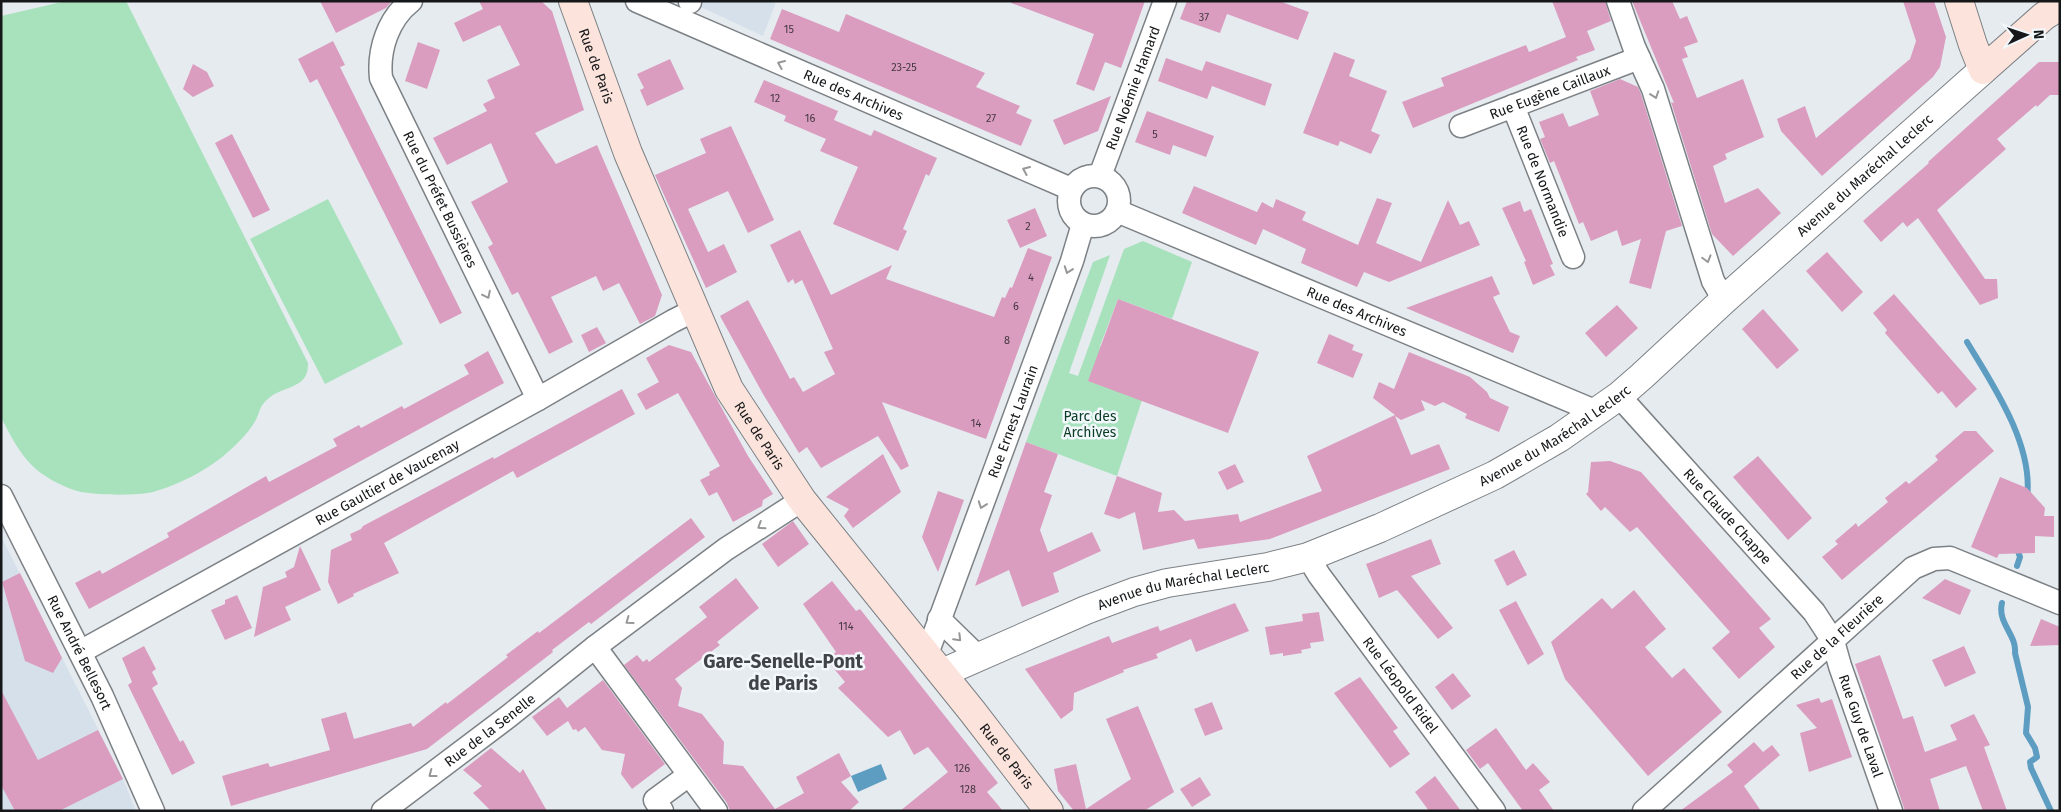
<svg xmlns="http://www.w3.org/2000/svg" width="2061" height="812" viewBox="0 0 2061 812" font-family="'Fira Sans',sans-serif">
  <style>
    .built { fill: #d5e0eb }
    .green { fill: #a8e2bd }
    .water { fill: #5e9dc2 }
    .lines { fill: none; stroke-linecap: round; stroke-linejoin: round }
    .stream { stroke: #5e9dc2; stroke-width: 6 }
    .building { fill: #da9dbf }
    .minor-casing { stroke: #7c8185; stroke-width: 25 }
    .tertiary-casing { stroke: #7c8185; stroke-width: 30 }
    .secondary-casing { stroke: #7c8185; stroke-width: 30 }
    .minor { stroke: #fff; stroke-width: 22 }
    .tertiary { stroke: #fff; stroke-width: 28 }
    .secondary { stroke: #fce4dc; stroke-width: 28 }
    .oneway { stroke: #969798 }
    .labels { text-anchor: middle; dominant-baseline: central; stroke-width: 5; stroke-linejoin: round; paint-order: stroke }
    .number-label { font-size: 11px; fill: #463842 }
    .street-label { font-size: 14px; fill: #151719; stroke: #f3f8fd }
    .park-label { font-size: 14px; fill: #0a3c23; stroke: #f3f8fd }
    .district-label { font-size: 19px; font-weight: bold; fill: #404448; stroke: #f3f8fd }
  </style>
  <rect width="100%" height="100%" fill="#e6ebf0"/>
  <path class="built" d="M688 1H774L775 5 763 36Z
    M1 536 123 779 136 811H1Z"/>
  <path class="green" d="M66 1H126L308 363C309 389 285 385 269 398 257 408 261 413 254 423 248 433 238 443 229 451 210 469 178 485 153 492 134 496 99 495 81 492 67 489 48 479 37 470 21 457 10 435 1 417V16Z
    M328 199 403 344 325 384 250 239Z
    M1143 241 1192 262 1172 319 1118 299 1100 346 1142 400 1117 476 1026 442 1093 262 1110 255 1069 373 1078 376 1124 249Z"/>
  <path class="water" d="M881 764 887 779 858 792 851 776Z"/>
  <g class="lines">
    <path class="stream" d="M1967 342C1993 385 2034 445 2027 498
      M2016 546 2020 557 2017 566
      M2002 603C1997 623 2017 635 2015 653L2028 707 2026 733 2035 748 2037 757 2030 762 2031 768 2051 811"/>
  </g>
  <path class="building" d="M320 1H392L386 8 336 33Z
    M479 1H541L552 11 584 110 535 133 556 164 597 145 662 295 655 316 640 324 619 283 603 291 596 276 551 297 573 342 549 354 518 292 512 295 488 247 493 244 471 202 508 182 491 143 447 165 433 138 487 111 483 104 495 98 487 80 520 65 500 25 463 42 454 23 483 9Z
    M1012 1H1145L1121 68 1105 62 1094 91 1076 84 1094 34 1011 3Z
    M1187 1H1279L1309 12 1298 40 1227 14 1220 33 1180 19Z
    M1552 1H1605L1611 21 1587 31 1595 50 1576 57 1578 60 1413 128 1402 102 1444 86 1441 78 1526 45 1529 52 1566 37Z
    M1632 1H1672L1680 19 1687 16 1698 42 1684 47 1688 57 1682 59 1697 98 1743 79 1764 137 1725 154 1727 159 1713 166 1725 203 1758 188 1781 213 1733 256 1712 234 1671 102 1674 103Z
    M1903 1H1934L1946 37 1940 67 1933 77 1822 176 1781 131 1777 119 1805 106 1816 138 1910 59 1916 41Z
    M782 9 839 32 846 14 985 73 976 87 1020 106 1016 113 1032 120 1021 146 770 39Z
    M333 41 345 65 340 67 462 313 440 324 317 79 310 83 298 59Z
    M418 42 440 50 427 89 405 81Z
    M1334 52 1355 60 1349 76 1387 91 1371 131 1380 135 1371 154 1340 141 1338 146 1303 133Z
    M1166 58 1202 71 1206 61 1272 84 1265 106 1212 86 1207 99 1158 81Z
    M670 59 684 89 647 106 640 90 644 88 637 74Z
    M2039 62H2060V95H2050L2037 107 2036 105 1997 139 2006 149 1937 210 1985 279H1997L1998 298 1980 305 1918 218 1907 227 1903 222 1881 242 1863 221 1929 163 1928 162Z
    M193 64 207 72 214 86 193 97 183 89Z
    M1620 79 1638 87 1641 94 1682 226 1666 231 1651 289 1629 283 1641 239 1622 246 1617 230 1591 241 1583 222 1579 224 1554 161 1550 163 1540 139 1545 137 1539 122 1563 113 1569 127 1599 115 1590 91Z
    M764 80 838 111 834 120 871 136 874 130 937 158 929 176 926 174 903 229 907 231 898 251 833 224 858 167 820 151 826 139 784 121 786 116 754 102Z
    M1111 96 1098 131 1064 145 1053 120Z
    M1147 111 1214 136 1206 157 1173 145 1170 155 1135 142Z
    M731 126 774 220 748 233 728 191 688 209 708 252 724 244 737 272 706 288 655 175 706 153 700 139Z
    M232 134 270 210 253 218 215 143Z
    M1194 186 1257 212 1262 202 1273 208 1276 199 1306 212 1302 220 1358 245 1377 198 1392 203 1376 243 1421 262 1448 200 1460 225 1469 221 1480 245 1389 282 1364 272 1357 287 1301 263 1306 249 1263 229 1256 245 1182 213Z
    M1520 201 1524 212 1531 209 1553 264 1550 265 1555 275 1533 285 1524 262 1526 261 1502 208Z
    M1035 208 1047 236 1020 248 1007 220Z
    M800 230 831 295 892 265 886 279 994 317 1002 297 1005 298 1010 287 1012 288 1028 248 1052 257 986 439 882 402 909 466 901 470 878 436 821 468 807 447 799 453 763 394 720 316 748 300 790 379 794 377 803 392 835 374 824 352 833 349 802 280 795 284 793 279 788 283 770 245Z
    M1827 252 1863 292 1842 312 1806 271Z
    M1492 276 1500 294 1493 297 1510 332 1520 336 1513 353 1406 308Z
    M1894 294 1977 389 1956 408 1942 391 1938 394 1885 333 1887 330 1873 313Z
    M1118 299 1259 352 1228 433 1088 381Z
    M1617 305 1638 328 1606 357 1585 333Z
    M1763 309 1799 350 1777 369 1742 329Z
    M597 327 606 343 589 352 581 335Z
    M1329 334 1354 345 1352 350 1363 354 1353 378 1317 363Z
    M669 345 691 352 748 456 773 494 763 500 762 506 733 522 717 492 709 496 700 480 710 475 709 472 720 466 678 393 646 410 637 394 659 382 646 358Z
    M488 351 504 383 89 609 75 583 100 570 102 574 169 537 167 533 266 476 269 482 337 446 333 439 359 425 361 428 402 406 404 409 469 374 464 365Z
    M1409 352 1470 377 1487 392 1490 398 1509 407 1499 432 1465 418 1467 414 1443 402 1435 406 1421 400 1425 410 1401 420 1395 416 1411 455 1439 444 1450 469 1270 539 1198 549 1194 539 1143 550 1135 512 1119 519 1104 514 1117 476 1162 493 1158 512 1174 510 1185 521 1238 514 1240 522 1322 491 1307 456 1395 415 1373 398 1379 382 1394 389Z
    M622 389 635 414 517 478 513 471 384 543 399 573 353 594 354 596 338 604 328 582 331 550 352 540 350 534 361 529 363 526 493 457 494 459Z
    M1964 431H1976L1994 451 1842 580 1822 557 1838 544 1835 541 1856 523 1858 527 1888 502 1885 498 1906 481 1909 484 1938 460 1935 456Z
    M1026 442 1058 454 1044 492 1052 495 1040 530 1048 552 1092 532 1101 551 1053 573 1059 592 1022 607 1009 570 975 586Z
    M883 454 901 492 853 528 844 516 849 509 826 497Z
    M1758 456 1812 518 1788 540 1733 477Z
    M1610 461 1641 472 1771 619 1759 628 1775 647 1739 679 1712 648 1730 632 1637 527 1630 532 1605 507 1601 511 1586 494 1588 492 1591 462Z
    M1235 464 1244 482 1227 490 1218 472Z
    M2000 477 2027 488 2045 508 2044 516H2054V537L2035 536V553L1999 554 1997 558 1971 547Z
    M938 491 964 500 938 572 922 537Z
    M691 518 705 537 591 624 589 622 552 650 553 652 427 749 231 806 222 776 268 763 270 767 330 750 321 719 346 712 354 739 411 723 413 727 446 702 447 704 508 657 506 655 538 631 539 633Z
    M793 521 809 544 778 567 762 544Z
    M1431 539 1441 564 1411 576 1453 628 1438 639 1397 590 1379 598 1366 564Z
    M300 546 321 590 285 607 291 620 254 637 263 587 287 577 285 572 294 567Z
    M1514 550 1527 575 1507 586 1494 560Z
    M20 573 62 658 53 673 25 661 2 582Z
    M736 578 759 608 717 642 720 645 675 679 682 688 678 706 702 714 724 742 723 764 743 766 775 809 804 793 796 777 839 753 851 776 841 782 859 802 849 811H730L727 803 624 665 637 655 643 662 647 659 649 662 707 617 699 607Z
    M1945 579 1971 590 1960 615 1922 598Z
    M832 581 856 611 860 609 998 783 987 792 1003 811H900L948 772 928 747 914 755 900 730 888 737 838 688 845 682 826 659 836 652 803 604Z
    M1634 590 1666 629 1645 647 1672 678 1684 668 1722 712 1648 776 1565 679 1551 642 1602 598 1612 609Z
    M237 595 252 628 225 640 211 610 225 604V600Z
    M1516 601 1544 654 1528 665 1499 610Z
    M1235 603 1249 631 1196 652 1191 639 1156 654 1158 658 1123 670 1124 672 1074 693 1073 710 1061 719 1025 669 1109 636 1112 643 1158 626 1160 631Z
    M1319 612 1324 641 1310 643 1311 648 1301 650 1302 653 1283 656V653L1270 655 1265 627 1303 621 1302 614Z
    M2041 619 2060 627V645L2030 646Z
    M144 646 156 669 152 672 158 684 152 688 180 742 183 740 195 763 172 775 128 685 132 682 122 658Z
    M1964 646 1976 673 1945 687 1932 660Z
    M1880 655 1903 719 1913 716 1925 752 1957 740 1950 725 1974 714 1990 745 1984 747 2007 811H1983L1966 766 1930 779 1940 811H1905L1855 664Z
    M1453 673 1471 696 1452 710 1435 687Z
    M1360 677 1398 728 1393 731 1410 754 1390 768 1334 693Z
    M603 680 665 764 632 789 621 774 625 754 602 750 585 727 578 732 576 729 573 730 568 721 547 736 532 717 559 697 567 708Z
    M1 690 38 760 98 730 123 779 59 811H15L1 785Z
    M1819 698 1821 703 1832 699 1852 757 1809 772 1800 733 1817 728 1796 705Z
    M1212 702 1223 729 1205 736 1194 709Z
    M1138 706 1174 792 1144 811H1074L1058 791 1054 769 1076 764 1086 809 1131 779 1106 719Z
    M1496 728 1526 770 1533 763 1550 782 1539 790 1554 811H1523L1488 763 1480 769 1466 750Z
    M1754 742 1763 752 1772 745 1780 755 1744 786 1761 811H1680L1733 772 1727 765Z
    M491 748 520 773 523 769 547 811H491L473 793 482 786 463 770Z
    M1435 776 1461 811H1429L1415 792Z
    M1200 777 1211 795 1192 807 1180 789Z"/>
  <g class="lines">
    <g class="minor-casing">
      <g id="minor">
        <path id="s1" d="M411 1C388 19 378 50 381 78L538 399"/>
        <path id="s2" d="M637 1 1071 189"/>
        <path d="M690 1V2"/>
        <path d="M1618 1 1634 47 1653 89 1713 281 1724 300"/>
        <path id="s3" d="M1513 106 1573 257"/>
        <path id="s4" d="M1461 126 1639 58"/>
        <circle cx="1094" cy="201" r="25"/>
        <path id="s5" d="M1100 176 1165 1"/>
        <path id="s6" d="M1117 211 1597 412"/>
        <path id="s7" d="M1619 396 1814 612 1833 641 1840 666 1891 811"/>
        <path id="s8" d="M1 496 102 696 153 811"/>
        <path id="s9" d="M1308 557 1319 575 1494 811"/>
        <path d="M939 619 978 657"/>
        <path d="M595 647 716 811"/>
        <path id="s10" d="M80 652 538 399 673 321 695 310"/>
        <path id="s11" d="M927 654 1072 261 1083 224"/>
        <path id="s12" d="M383 811 509 716 595 647 726 549 802 500"/>
        <path d="M662 811 655 800 689 775"/>
        <path id="s13" d="M1644 811 1913 568 1934 559 1950 558 2060 603"/>
      </g>
    </g>
    <g class="tertiary-casing">
      <g id="tertiary">
        <path id="s14" d="M942 673 1086 610 1134 592 1167 583 1268 567 1308 557 1380 528 1495 475 1559 438 1619 396 1642 376 1724 300 1983 70"/>
      </g>
    </g>
    <g class="secondary-casing">
      <g id="secondary">
        <path id="s15" d="M573 1 628 153 729 389 802 500 972 711 1049 811"/>
        <path d="M1959 1 1973 45 1983 70 2044 16 2060 6"/>
      </g>
    </g>
    <use href="#minor" class="minor"/>
    <use href="#tertiary" class="tertiary"/>
    <use href="#secondary" class="secondary"/>
  </g>
  <defs><path id="oneway-chevron" d="M-2-3.5L2.5 0L-2 3.5" fill="none" stroke-width="1.6" stroke-linecap="round" stroke-linejoin="round" transform="scale(1.25)"/></defs>
  <g class="oneway">
    <use href="#oneway-chevron" transform="translate(781 64) rotate(-157)"/>
    <use href="#oneway-chevron" transform="translate(1655 95) rotate(71)"/>
    <use href="#oneway-chevron" transform="translate(1026 170) rotate(-157)"/>
    <use href="#oneway-chevron" transform="translate(1707 259) rotate(74)"/>
    <use href="#oneway-chevron" transform="translate(1068 270) rotate(110)"/>
    <use href="#oneway-chevron" transform="translate(487 295) rotate(64)"/>
    <use href="#oneway-chevron" transform="translate(982 505) rotate(110)"/>
    <use href="#oneway-chevron" transform="translate(761 526) rotate(147)"/>
    <use href="#oneway-chevron" transform="translate(629 621) rotate(144)"/>
    <use href="#oneway-chevron" transform="translate(958 638) rotate(45)"/>
    <use href="#oneway-chevron" transform="translate(432 774) rotate(143)"/>
  </g>
  <g class="labels">
    <g class="number-label">
      <text x="1204" y="17">37</text>
      <text x="789" y="29">15</text>
      <text x="904" y="67">23-25</text>
      <text x="775" y="98">12</text>
      <text x="810" y="118">16</text>
      <text x="991" y="118">27</text>
      <text x="1155" y="134">5</text>
      <text x="1028" y="226">2</text>
      <text x="1031" y="277">4</text>
      <text x="1016" y="306">6</text>
      <text x="1007" y="340">8</text>
      <text x="976" y="423">14</text>
      <text x="846" y="626">114</text>
      <text x="962" y="768">126</text>
      <text x="968" y="789">128</text>
    </g>
    <g class="street-label">
      <text stroke="none"><textPath href="#s15" startOffset="69">Rue de Paris</textPath></text>
      <text stroke="none"><textPath href="#s5" startOffset="94">Rue Noémie Hamard</textPath></text>
      <text stroke="none"><textPath href="#s4" startOffset="95">Rue Eugène Caillaux</textPath></text>
      <text stroke="none"><textPath href="#s2" startOffset="236">Rue des Archives</textPath></text>
      <text stroke="none"><textPath href="#s14" startOffset="1068">Avenue du Maréchal Leclerc</textPath></text>
      <text stroke="none"><textPath href="#s3" startOffset="81">Rue de Normandie</textPath></text>
      <text stroke="none"><textPath href="#s1" startOffset="221">Rue du Préfet Bussières</textPath></text>
      <text stroke="none"><textPath href="#s6" startOffset="260">Rue des Archives</textPath></text>
      <text stroke="none"><textPath href="#s11" startOffset="248">Rue Ernest Laurain</textPath></text>
      <text stroke="none"><textPath href="#s14" startOffset="662">Avenue du Maréchal Leclerc</textPath></text>
      <text stroke="none"><textPath href="#s15" startOffset="474">Rue de Paris</textPath></text>
      <text stroke="none"><textPath href="#s10" startOffset="351">Rue Gaultier de Vaucenay</textPath></text>
      <text stroke="none"><textPath href="#s7" startOffset="162">Rue Claude Chappe</textPath></text>
      <text stroke="none"><textPath href="#s14" startOffset="258">Avenue du Maréchal Leclerc</textPath></text>
      <text stroke="none"><textPath href="#s13" startOffset="260">Rue de la Fleurière</textPath></text>
      <text stroke="none"><textPath href="#s8" startOffset="175">Rue André Bellesort</textPath></text>
      <text stroke="none"><textPath href="#s9" startOffset="158">Rue Léopold Ridel</textPath></text>
      <text stroke="none"><textPath href="#s7" startOffset="415">Rue Guy de Laval</textPath></text>
      <text stroke="none"><textPath href="#s12" startOffset="134">Rue de la Senelle</textPath></text>
      <text stroke="none"><textPath href="#s15" startOffset="879">Rue de Paris</textPath></text>
    </g>
    <g class="park-label">
      <text x="1090" y="416">Parc des<tspan x="1090" dy="16">Archives</tspan></text>
    </g>
    <g class="district-label">
      <text x="783" y="661">Gare-Senelle-Pont<tspan x="783" dy="22">de Paris</tspan></text>
    </g>
  </g>
  <rect width="2061" height="812" fill="none" stroke="#151719" stroke-width="5"/>
  <g transform="translate(2026 35) rotate(87)" stroke="#f3f8fd" stroke-width="4" paint-order="stroke">
  <path d="M0-4L9 19L0 12L-9 19Z" fill="#151719"/>
  <text y="-8" font-size="14" font-weight="bold" text-anchor="middle" fill="#151719">N</text>
  </g>
</svg>
